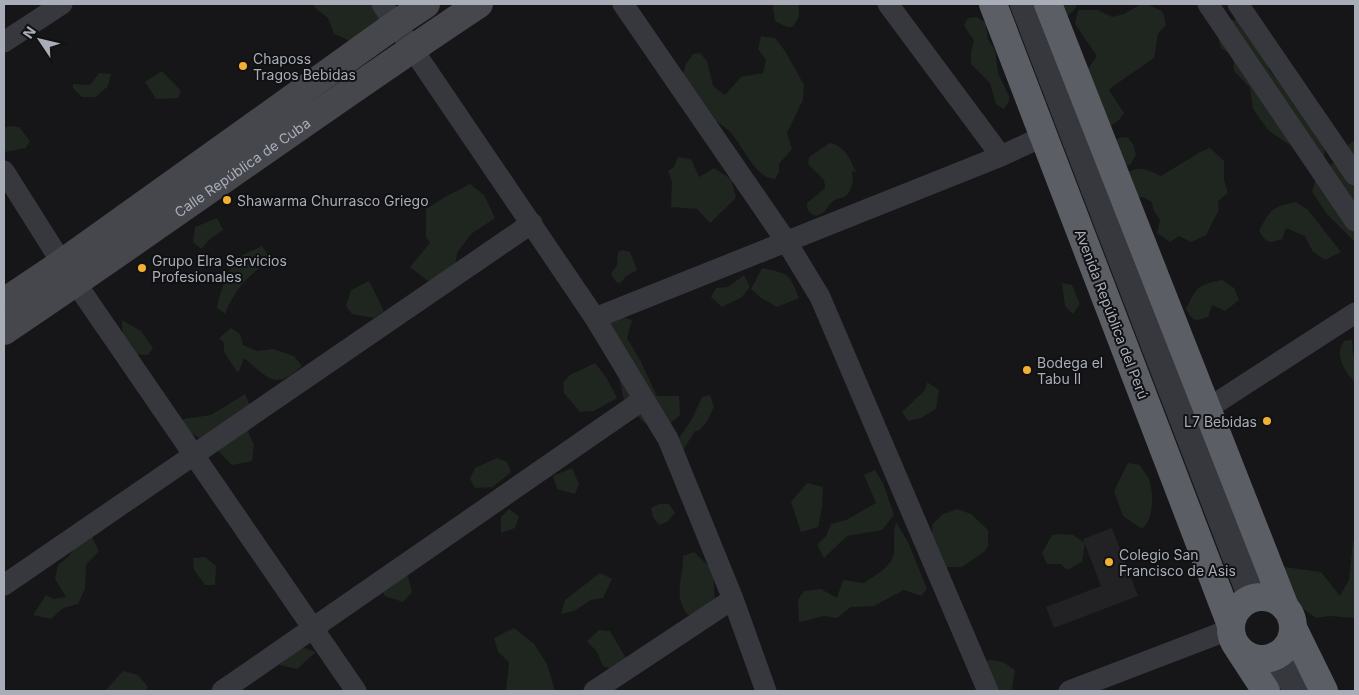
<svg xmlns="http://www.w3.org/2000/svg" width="1359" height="695" viewBox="0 0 1359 695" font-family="Inter,sans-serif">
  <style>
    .built { fill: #222225 }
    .green { fill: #1e261f }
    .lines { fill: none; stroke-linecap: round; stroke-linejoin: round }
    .minor { stroke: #37383d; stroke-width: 21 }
    .tertiary { stroke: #37383d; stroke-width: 28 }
    .secondary { stroke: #45474d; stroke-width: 28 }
    .trunk { stroke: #5b5e65; stroke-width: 28 }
    .poi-dot { fill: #f2b134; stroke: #111113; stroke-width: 2 }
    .labels { text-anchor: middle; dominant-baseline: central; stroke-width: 4; stroke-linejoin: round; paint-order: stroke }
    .poi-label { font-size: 14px; fill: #a8adb8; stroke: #111113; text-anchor: start }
    .street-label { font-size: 14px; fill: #a8adb8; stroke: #111113 }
  </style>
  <rect width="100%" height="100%" fill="#161618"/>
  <path class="built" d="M1112 528 1138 596 1054 628 1046 607 1101 586 1083 539Z"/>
  <path class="green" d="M313 4H380L387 16 353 42 334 34 328 18 315 8Z
    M774 4H798C800 14 800 18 792 27H787L775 21 773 9Z
    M1033 4H1077L1074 10 1064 20Z
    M1141 4H1147L1163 12 1166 25 1158 34 1154 58 1112 87 1109 90 1124 113 1119 120 1108 128 1082 77 1097 56 1075 24 1078 10H1098L1112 17 1124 14Z
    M977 17 986 23 988 39 995 50 998 73 1009 96V101L1004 109 996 104 990 83 971 64V52L974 40 968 32 964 25 968 18Z
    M1228 19 1239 21 1271 57 1269 70 1289 95 1325 146 1324 159 1300 152 1268 130 1253 109 1250 88 1234 71 1233 56 1221 48 1217 33Z
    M761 36 775 38 785 51 804 85 803 100 787 133 792 149 779 164V172L775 179C757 180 742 145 731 133 720 121 710 119 698 111 691 106 684 94 678 87L686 64 693 54 700 53 707 61 713 86 725 95 741 77 763 73 766 60 758 49Z
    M162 71 181 91 178 98 156 99 145 82Z
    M99 73 111 74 108 86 96 97H82L73 88V84L90 85Z
    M9 126 19 127 30 141 26 148 4 152V128Z
    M1127 137 1133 144 1136 155 1131 164 1123 168 1112 143 1119 138Z
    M1355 140V242L1327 214 1312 192 1317 174 1336 161 1348 145Z
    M830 143C845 146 850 159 856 172L852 171 853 184H852C848 203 839 194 831 203 825 209 826 213 816 216 809 214 807 210 807 203L825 188 824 180 808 164 809 157Z
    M1210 148 1224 161V180L1228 193 1218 201 1219 210 1206 235 1191 242 1179 236 1170 242 1157 233 1160 220 1153 209 1152 202 1142 197 1131 198 1127 173C1141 165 1147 170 1161 176L1200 152Z
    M678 157 691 159 699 177 714 168 731 179 736 198 710 223 697 209 671 207 672 182 668 171 674 167Z
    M470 184 484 195 495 218 471 234 457 253 455 268 428 281 410 267 430 243 426 237V209L445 197Z
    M1296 202 1308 210 1341 252 1325 260 1313 252 1305 236 1286 228 1282 239C1268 244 1267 243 1259 231 1270 210 1271 207 1296 202Z
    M217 218 223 230 209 240 201 249 193 242 195 227Z
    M262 246 271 260C250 273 234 290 225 314L217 308C219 294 229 266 240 257 246 252 255 250 262 246Z
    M622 250 630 252 637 270 625 277 621 283 616 282 611 274 617 265 618 252Z
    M762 268C788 274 789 272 799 298L777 307 761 298 751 289Z
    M744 275 750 287 742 297 722 307 711 297 716 288 728 287Z
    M1222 280 1234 288 1239 300 1225 311 1212 305 1208 317C1195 322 1193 321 1186 309 1196 288 1197 285 1222 280Z
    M369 281 384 311 374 318 352 314 346 306 351 290Z
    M1062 283 1072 285 1080 304 1073 314 1065 306Z
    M624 318 632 320 627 338 640 360 657 396H679L680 415 671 423 653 426 644 423 624 400 606 321Z
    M122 320 141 331 153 348 148 355 132 354 123 344Z
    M231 328 240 334 243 345 257 351 273 349 294 356 302 366C275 391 268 378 244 358L238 373 224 352V343L219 338Z
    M1352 340 1353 354 1355 359V382C1344 371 1334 355 1344 341Z
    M595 363 606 377 617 398 594 411 580 412 564 393 563 382 570 375Z
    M927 382 939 390 936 409 921 418 908 421 902 412 925 390Z
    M245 394 251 408 247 429 254 445 252 461 232 465 220 453 183 427V419L211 415Z
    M710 395 714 407 706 423 698 431H695L678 458 674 445 692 419 702 397Z
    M497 458 507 462 511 472 493 487 475 488 470 479 475 468Z
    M1128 463 1140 465C1142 470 1147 474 1149 479 1154 493 1154 519 1142 529L1123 516 1114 491Z
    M572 468 579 484 575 494 557 489 553 476Z
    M875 470 883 483 894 515 882 530 847 536 824 558 817 545 826 536 831 524 846 520 876 503 864 475Z
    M807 483 823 487 822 508 818 527 801 532 791 502Z
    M659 504H669L675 513 667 522 659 525 653 517 651 508Z
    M509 509 519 516 515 528 501 533V517Z
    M957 509 971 514 988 530V546L984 552 962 567H940L933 555 932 525 943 514Z
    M896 522 908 542 927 589 921 596 904 590 874 606 851 607 837 618 824 616 799 622 798 600 804 591 821 589 837 598 843 580 864 583C874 576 888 569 893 557 896 548 892 534 896 522Z
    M1060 534 1073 535 1085 543 1082 562 1067 570 1061 564H1047L1042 553 1052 535Z
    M92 537 99 551 86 565 85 589 78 604 63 608 51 619 33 615 46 595 54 599 66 597 55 579 58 565 69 556 81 538Z
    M1355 540V618L1329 616 1316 618 1292 601 1277 566 1321 572 1340 596 1349 580 1353 542Z
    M694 552 713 570 715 602 700 616 688 615C672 596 684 577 683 556Z
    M205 557 216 566 215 585H205L194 570 193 558Z
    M600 573 612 579 603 598 591 600 574 611 561 614 565 600Z
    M408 576 412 592 403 602 385 596 382 590 385 581Z
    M514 628 534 644 547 664 555 691H506L509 662 498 652 494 638Z
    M599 630 610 631 627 660 612 669 603 666 597 652 587 641Z
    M296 645 316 652 297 669 280 665 285 654Z
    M990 660 1003 662 1015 670 1012 689 1008 691H977L982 662Z
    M123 671 138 675 148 687 146 691H105Z"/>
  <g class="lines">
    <path class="minor" d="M382 4 595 318 668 439 733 599 766 691
      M623 4 786 241 820 297 988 691
      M888 4 1001 156
      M1208 4 1355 221
      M1238 4 1355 175
      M4 42 62 4
      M4 171 62 263 356 691
      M595 318 1001 156 1044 136
      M1207 409 1355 313
      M4 585 532 223
      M222 691 644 399
      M594 691 733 599
      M1069 691 1231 629"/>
    <path class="tertiary" d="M1024 4 1252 598
      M1276 655 1298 691"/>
    <g class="secondary">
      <path d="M4 302 62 263 396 24 426 4"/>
      <path id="s1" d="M4 331C164 224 319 110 479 4"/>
    </g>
    <path class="trunk" d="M993 4 1231 625
      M1048 4 1285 607
      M1231 628a31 31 0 1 1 62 0a31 31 0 1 1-62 0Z
      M1293 628 1324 691
      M1238 648 1266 691"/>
  </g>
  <g class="poi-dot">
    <circle cx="243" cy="66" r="5"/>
    <circle cx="227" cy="200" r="5"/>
    <circle cx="142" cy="268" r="5"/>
    <circle cx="1027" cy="370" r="5"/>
    <circle cx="1267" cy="421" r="5"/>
    <circle cx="1109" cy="562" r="5"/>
  </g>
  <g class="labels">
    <g class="poi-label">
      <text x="253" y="58">Chaposs<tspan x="253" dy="16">Tragos Bebidas</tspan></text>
      <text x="237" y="200">Shawarma Churrasco Griego</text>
      <text x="152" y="260">Grupo Elra Servicios<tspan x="152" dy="16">Profesionales</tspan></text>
      <text x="1037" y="362">Bodega el<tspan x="1037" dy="16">Tabu II</tspan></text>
      <text x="1257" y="421" text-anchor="end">L7 Bebidas</text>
      <text x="1119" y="554">Colegio San<tspan x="1119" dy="16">Francisco de Asis</tspan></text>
    </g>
    <g class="street-label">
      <text stroke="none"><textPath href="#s1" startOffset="289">Calle República de Cuba</textPath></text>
      <text transform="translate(1112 314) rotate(69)">Avenida República del Perú</text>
    </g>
  </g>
  <rect width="1359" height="695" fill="none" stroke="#a8adb8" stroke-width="10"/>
  <g transform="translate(40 40) rotate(305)" stroke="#111113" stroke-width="4" paint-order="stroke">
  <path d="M0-4L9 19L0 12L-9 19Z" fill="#a8adb8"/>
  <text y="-8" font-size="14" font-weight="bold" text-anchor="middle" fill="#a8adb8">N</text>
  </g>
</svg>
